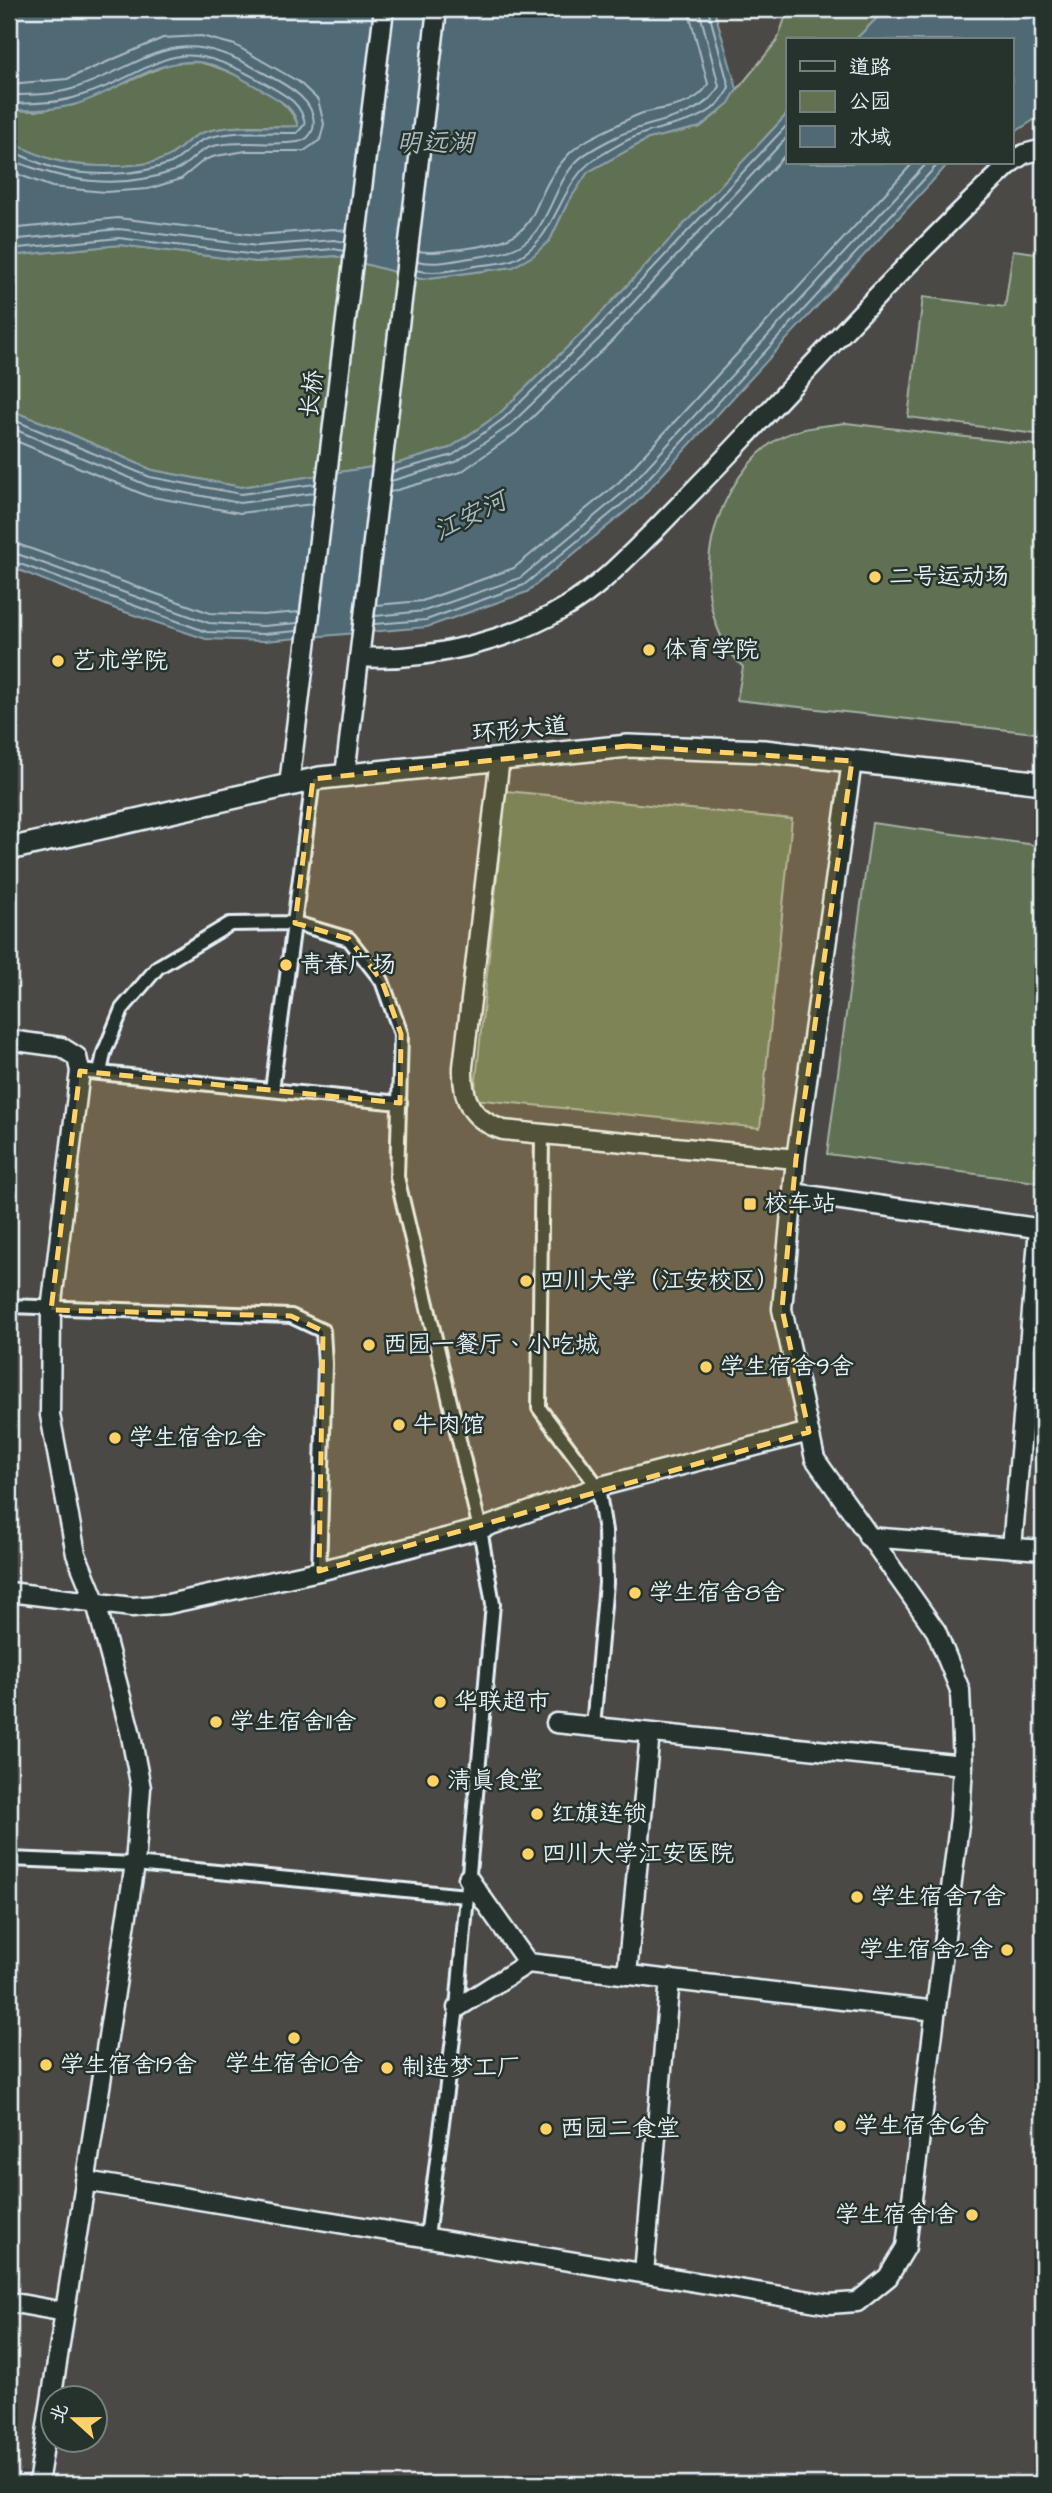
<svg xmlns="http://www.w3.org/2000/svg" width="1052" height="2493" viewBox="0 0 1052 2493" font-family="'Architects Daughter','LXGW WenKai TC',sans-serif">
  <style>
    .built { fill: #4b4a45; fill-rule: evenodd }
    .green { fill: #617152; stroke: #a4b1a5; stroke-width: 2 }
    .water { fill: #506a75; stroke: #8da0a9; stroke-width: 2 }
    .lines { fill: none; stroke-linecap: round; stroke-linejoin: round }
    .shore { stroke: #abbbc4; stroke-width: 2 }
    .pedestrian-casing { stroke: #e8f1f8; stroke-width: 18 }
    .minor-casing { stroke: #e8f1f8; stroke-width: 23 }
    .tertiary-casing { stroke: #e8f1f8; stroke-width: 26 }
    .pedestrian { stroke: #26332d; stroke-width: 12 }
    .minor { stroke: #26332d; stroke-width: 18 }
    .tertiary { stroke: #26332d; stroke-width: 21 }
    .marked { fill: #ffd166; fill-opacity: 0.2; stroke: #ffd166; stroke-width: 5; stroke-dasharray: 14 9; stroke-linejoin: round }
    .poi-dot { fill: #ffd166; stroke: #26332d; stroke-width: 2.5 }
    .labels { text-anchor: middle; dominant-baseline: central; stroke-width: 5; stroke-linejoin: round; paint-order: stroke }
    .street-label { font-size: 24px; fill: #e8f1f8; stroke: #26332d }
    .poi-label { font-size: 24px; fill: #e8f1f8; stroke: #26332d; text-anchor: start }
    .water-label { font-size: 26px; font-style: italic; fill: #abbbc4; stroke: #26332d }
  </style>
  <rect width="100%" height="100%" fill="#3a3f39"/>
  <filter id="ink" filterUnits="userSpaceOnUse"><feTurbulence type="fractalNoise" baseFrequency=".0143" numOctaves="2"/><feDisplacementMap in="SourceGraphic" scale="14" xChannelSelector="R" yChannelSelector="G"/><feConvolveMatrix kernelMatrix="1 2 1 2 8 2 1 2 1" color-interpolation-filters="sRGB"/></filter>
  <g filter="url(#ink)">
    <path class="built" d="M9 9H1043V2484H100L9 2469ZM788 40H1012V163H788ZM52 2398H94V2440H52Z"/>
    <path class="green" d="M816 9H886L855 40H788V113L591 324 499 414 450 448 399 463 241 487 152 470 55 427 9 410V256L120 245 257 262 335 256 421 279 513 267 550 240 567 204 587 172 648 139 700 127 719 112 777 41 785 18Z
      M199 62C228 69 292 96 298 127 269 126 241 124 212 130 189 135 188 144 171 155 147 170 81 168 54 160 39 156 24 148 9 142V110L35 111 74 105 171 63Z
      M1013 250 1043 254V435L908 417 923 297 1005 307Z
      M846 423 1043 446V734L737 700 743 667C683 607 706 494 770 444 791 428 820 426 846 423Z
      M506 791 792 819 760 1128 474 1099Z
      M872 823 1043 846V1183L827 1154Z"/>
    <path class="water" d="M9 9H714L737 89 729 103 700 127 648 139 588 172 567 204 550 240 533 256 513 267 421 279 335 256 257 262 120 245 9 256V142C24 148 39 156 54 160 81 168 148 170 171 155 188 144 190 135 212 130 241 124 269 128 298 126 294 106 279 100 262 90 242 79 222 65 199 62 152 58 116 94 73 105 52 110 30 111 9 110Z
      M886 9H1043V114L1012 134V40H855Z
      M788 113V163H949L637 502 527 592 427 627 264 641 206 639 116 609 9 566V410L55 427 152 470 241 487 399 463 450 448 499 414 591 324Z"/>
    <g class="lines">
      <path class="shore" d="M9 84 67 79 163 38 201 36 235 45 299 82 318 100 324 124 320 140 304 151H246L216 156 204 160 181 179 148 189 105 192 52 187 9 171
        M9 95C30 95 52 95 72 89 152 63 173 20 260 71 280 82 320 99 313 129 311 136 305 141 298 142 271 146 245 140 218 145 194 149 192 165 174 171 116 191 63 181 9 159
        M9 104C30 103 52 104 73 98 165 72 165 25 266 84 285 95 301 102 305 124L297 133C268 133 240 130 211 137 191 142 187 156 171 163 137 176 89 177 54 168 39 164 23 156 9 150
        M9 229 118 218 257 235 333 229 346 231
        M9 240 119 229 257 246 334 240 345 242
        M9 249 119 238 257 255 334 249 344 251
        M419 251C432 254 447 250 461 249 553 239 520 207 568 155 580 142 599 134 613 127 623 122 633 116 643 113 665 107 696 107 708 84L688 9
        M417 261C433 265 454 261 470 258 488 255 506 254 521 245 550 227 553 185 577 161 587 151 604 143 618 136 648 121 705 118 719 86L699 9
        M416 270C433 275 458 270 475 266 487 264 501 264 512 260 558 242 557 184 595 159 611 149 630 137 648 132 679 122 714 122 729 87L708 9
        M9 418 150 477 241 494 315 484
        M9 427 149 486 240 503 314 493
        M9 438 147 496 240 513 313 504
        M392 472 453 455 503 419 596 329 788 124
        M391 481 456 462 509 426 603 335 788 136
        M390 492 461 472 516 433 610 343 788 152
        M9 541 210 613 263 615 300 612
        M9 551 209 623 263 626 298 623
        M9 560 207 632 263 634 297 631
        M376 605 422 601 514 568 619 482 913 163
        M375 616 424 611 520 578 626 490 927 163
        M374 624 426 620 524 585 632 496 939 163"/>
      <g class="pedestrian-casing">
        <path id="pedestrian" d="M80 1071 400 1103
          M100 1073 104 1053 122 1009 158 967 230 924 295 923 349 939 382 981 401 1034 397 1177 480 1529 493 1604 457 2008 427 2237
          M272 1090 313 779
          M542 1135 539 1408 598 1487 605 1531 606 1583 593 1727
          M9 1306 291 1316 323 1331 325 1364 319 1571
          M9 1859 135 1864 467 1896"/>
      </g>
      <g class="minor-casing">
        <path id="minor" d="M1012 162 1024 154 1043 149
          M359 657C424 662 510 641 566 607 600 587 626 558 654 531 683 501 713 471 742 440 830 346 917 251 1011 163
          M345 775 437 9
          M289 785 384 9
          M9 1040 61 1047 77 1057 80 1071 51 1310 50 1415 76 1554 96 1603 130 1731 141 1788 135 1864 38 2484
          M796 1159 852 761
          M793 1193 1043 1229
          M868 1537 1043 1550
          M1012 1548 1039 1228
          M9 1592 132 1607 168 1604 319 1571 480 1529 598 1487 809 1432
          M556 1723 963 1765
          M468 1878 528 1963
          M627 1975 650 1733
          M457 2008 528 1963 936 2011
          M85 2181 829 2304 857 2302 888 2277 906 2247 960 1817 963 1765 960 1690 936 1631 815 1459 782 1309 796 1159 503 1130C470 1119 462 1099 463 1067L500 758
          M644 2273 670 1979
          M9 2302 65 2312"/>
      </g>
      <g class="tertiary-casing">
        <path id="tertiary" d="M9 849 320 778 628 746 764 751 1043 783"/>
      </g>
      <use href="#pedestrian" class="pedestrian"/>
      <use href="#minor" class="minor"/>
      <use href="#tertiary" class="tertiary"/>
    </g>
  </g>
  <path class="marked" d="M628 746 852 761 796 1159 782 1309 809 1432 319 1571 323 1331 291 1316 51 1310 80 1071 400 1103 401 1034 382 981 349 939 295 923 313 779Z"/>
  <g class="poi-dot">
    <circle cx="875" cy="577" r="7"/>
    <circle cx="649" cy="650" r="7"/>
    <circle cx="58" cy="661" r="7"/>
    <circle cx="286" cy="965" r="7"/>
    <rect x="743" y="1197" width="14" height="14" rx="3.5"/>
    <circle cx="526" cy="1281" r="7"/>
    <circle cx="369" cy="1345" r="7"/>
    <circle cx="706" cy="1367" r="7"/>
    <circle cx="399" cy="1425" r="7"/>
    <circle cx="115" cy="1438" r="7"/>
    <circle cx="635" cy="1593" r="7"/>
    <circle cx="440" cy="1702" r="7"/>
    <circle cx="216" cy="1722" r="7"/>
    <circle cx="433" cy="1781" r="7"/>
    <circle cx="537" cy="1814" r="7"/>
    <circle cx="528" cy="1854" r="7"/>
    <circle cx="857" cy="1897" r="7"/>
    <circle cx="1007" cy="1950" r="7"/>
    <circle cx="294" cy="2038" r="7"/>
    <circle cx="46" cy="2065" r="7"/>
    <circle cx="387" cy="2068" r="7"/>
    <circle cx="840" cy="2126" r="7"/>
    <circle cx="546" cy="2129" r="7"/>
    <circle cx="972" cy="2215" r="7"/>
  </g>
  <g class="labels">
    <g class="street-label">
      <text transform="translate(312 394) rotate(-83)">长桥</text>
      <text transform="translate(520 730) rotate(-5)">环形大道</text>
    </g>
    <g class="poi-label">
      <text x="889" y="577">二号运动场</text>
      <text x="663" y="650">体育学院</text>
      <text x="72" y="661">艺术学院</text>
      <text x="300" y="965">青春广场</text>
      <text x="764" y="1204">校车站</text>
      <text x="540" y="1281">四川大学（江安校区）</text>
      <text x="383" y="1345">西园一餐厅、小吃城</text>
      <text x="720" y="1367">学生宿舍9舍</text>
      <text x="413" y="1425">牛肉馆</text>
      <text x="129" y="1438">学生宿舍12舍</text>
      <text x="649" y="1593">学生宿舍8舍</text>
      <text x="454" y="1702">华联超市</text>
      <text x="230" y="1722">学生宿舍11舍</text>
      <text x="447" y="1781">清真食堂</text>
      <text x="551" y="1814">红旗连锁</text>
      <text x="542" y="1854">四川大学江安医院</text>
      <text x="871" y="1897">学生宿舍7舍</text>
      <text x="993" y="1950" text-anchor="end">学生宿舍2舍</text>
      <text x="294" y="2064" text-anchor="middle">学生宿舍10舍</text>
      <text x="60" y="2065">学生宿舍19舍</text>
      <text x="401" y="2068">制造梦工厂</text>
      <text x="854" y="2126">学生宿舍6舍</text>
      <text x="560" y="2129">西园二食堂</text>
      <text x="958" y="2215" text-anchor="end">学生宿舍1舍</text>
    </g>
    <g class="water-label">
      <text x="435" y="143">明远湖</text>
      <text transform="translate(470 516) rotate(-26)">江安河</text>
    </g>
  </g>
  <rect width="1052" height="2493" fill="none" stroke="#26332d" stroke-width="35"/>
  <rect x="18" y="18" width="1017" height="2458" fill="none" stroke="#e8f1f8" stroke-width="2.5" filter="url(#ink)"/>
  <rect x="786" y="38" width="228" height="126" fill="#26332d" stroke="#747f7e" stroke-width="2"/>
  <rect x="800" y="61" width="35" height="10" fill="#26332d" stroke="#747f7e" stroke-width="2"/>
  <text x="849" y="74" font-size="21" fill="#e8f1f8">道路</text>
  <rect x="800" y="91" width="35" height="21" fill="#617152" stroke="#747f7e" stroke-width="2"/>
  <text x="849" y="108" font-size="21" fill="#e8f1f8">公园</text>
  <rect x="800" y="126" width="35" height="21" fill="#506a75" stroke="#747f7e" stroke-width="2"/>
  <text x="849" y="144" font-size="21" fill="#e8f1f8">水域</text>
  <g transform="translate(74 2419) rotate(291)"><circle r="33" fill="#26332d" stroke="#747f7e" stroke-width="2"/>
  <path d="M0-5L12 26L0 18L-12 26Z" fill="#ffd166"/>
  <text y="-10" font-size="19" font-weight="bold" text-anchor="middle" fill="#e8f1f8">北</text>
  </g>
</svg>
